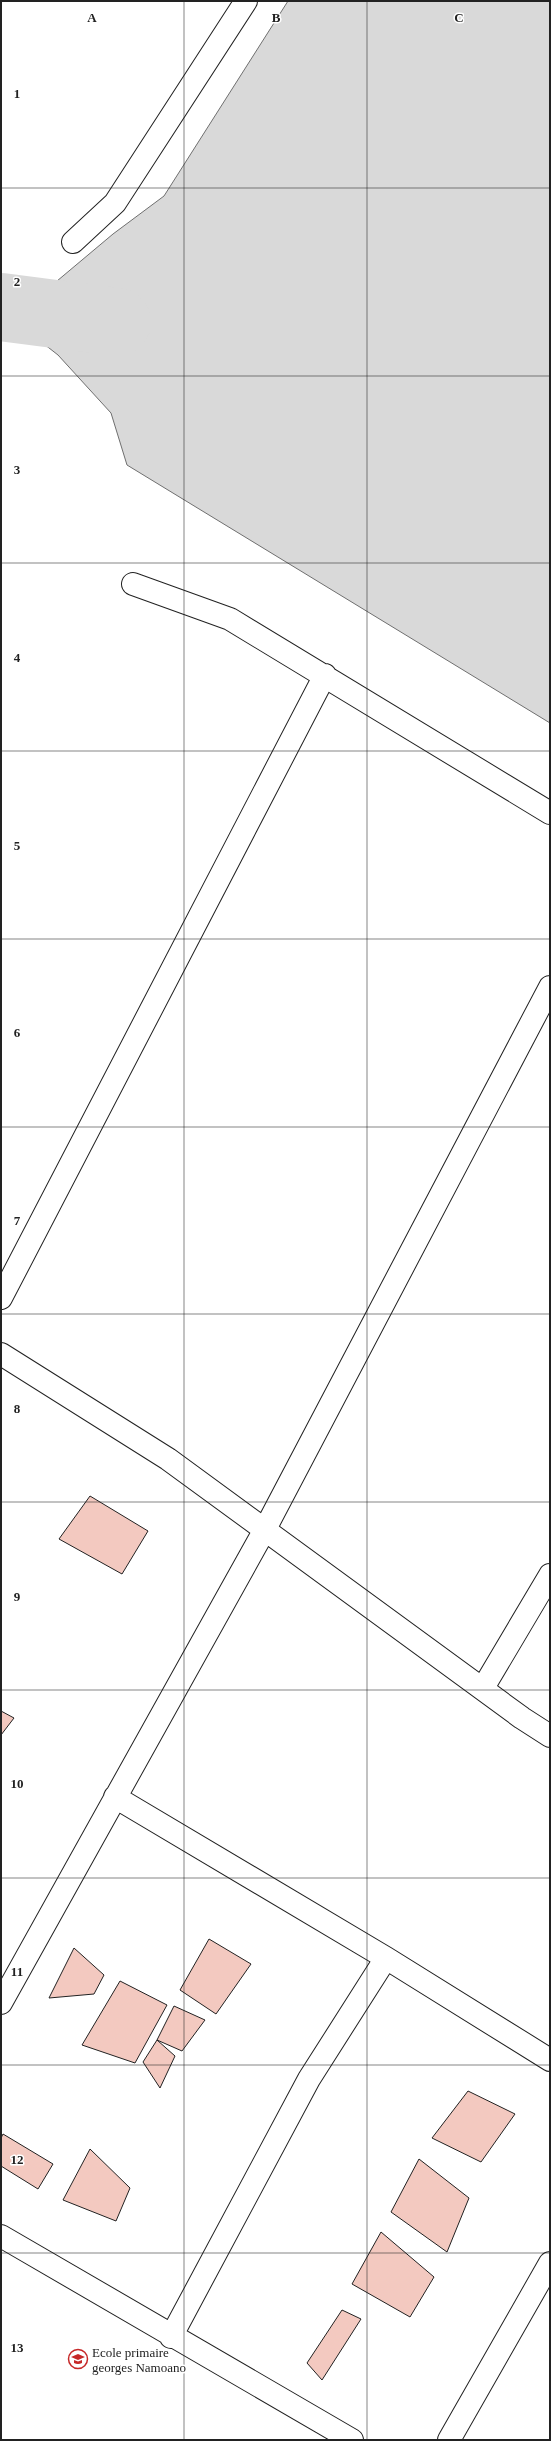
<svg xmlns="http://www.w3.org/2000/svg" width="551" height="2441" viewBox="0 0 551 2441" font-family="'Times New Roman',serif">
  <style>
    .water { fill: #d9d9d9; stroke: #6f6f6f }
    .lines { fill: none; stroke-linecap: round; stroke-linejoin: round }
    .river { stroke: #d9d9d9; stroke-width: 68 }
    .building { fill: #f3c9c0; stroke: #222 }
    .minor-casing { stroke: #222; stroke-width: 24 }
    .minor { stroke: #fff; stroke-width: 22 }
    .grid { fill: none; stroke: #222; stroke-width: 1; stroke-opacity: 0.55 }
    .labels { text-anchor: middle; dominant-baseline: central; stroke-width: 3; stroke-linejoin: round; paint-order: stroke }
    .poi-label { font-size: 13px; fill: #222; stroke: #fff; text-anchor: start }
    .grid-label { font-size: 13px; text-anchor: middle; font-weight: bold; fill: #222; stroke: #fff; stroke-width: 3; stroke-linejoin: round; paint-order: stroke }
  </style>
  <rect width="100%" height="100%" fill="#fff"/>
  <path class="water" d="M288 1H550V723L127 465 111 413 58 355 21 326 27 287 57 281 113 234 164 196Z"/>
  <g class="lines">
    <path class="river" d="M1 307 117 322"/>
  </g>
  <path class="building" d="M90 1496 148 1531 122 1574 59 1539Z
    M1 1711 14 1718 1 1735Z
    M209 1939 251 1964 216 2014 180 1990Z
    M74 1948 104 1975 94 1994 49 1998Z
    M120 1981 167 2005 135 2063 82 2045Z
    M174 2006 205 2020 182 2051 157 2040Z
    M157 2040 175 2056 160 2088 143 2062Z
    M468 2091 515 2114 481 2162 432 2138Z
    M3 2134 53 2164 38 2189 1 2166V2138Z
    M90 2149 130 2188 116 2221 63 2200Z
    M419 2159 469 2198 447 2252 391 2212Z
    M381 2232 434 2277 410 2317 352 2284Z
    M342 2310 361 2319 322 2380 307 2363Z"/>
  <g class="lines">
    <g class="minor-casing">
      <path id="minor" d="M73 242 115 203 246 1
        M133 584 230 619 550 813
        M1 1298 325 675
        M1 1354 168 1459 522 1718 550 1736
        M483 1688 550 1575
        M115 1797 386 1958 550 2060
        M1 2003 264 1531 550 987
        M1 2236 352 2440
        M171 2337 309 2079 386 1958
        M449 2440 550 2263"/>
    </g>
    <use href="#minor" class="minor"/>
  </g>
  <path class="grid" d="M184 1V2440M367 1V2440M1 188H550M1 376H550M1 563H550M1 751H550M1 939H550M1 1127H550M1 1314H550M1 1502H550M1 1690H550M1 1878H550M1 2065H550M1 2253H550"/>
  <defs>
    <g id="school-ring" transform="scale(1)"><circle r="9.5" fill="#fff" stroke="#c62828" stroke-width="1.5"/><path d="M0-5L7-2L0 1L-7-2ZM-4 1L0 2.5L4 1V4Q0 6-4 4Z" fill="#c62828"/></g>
  </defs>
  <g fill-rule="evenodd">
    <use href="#school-ring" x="78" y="2359"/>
  </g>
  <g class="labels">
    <g class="poi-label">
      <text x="92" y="2352">Ecole primaire<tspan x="92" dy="15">georges Namoano</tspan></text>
    </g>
  </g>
  <g class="grid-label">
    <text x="92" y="22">A</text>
    <text x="276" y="22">B</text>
    <text x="459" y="22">C</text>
    <text x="17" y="98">1</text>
    <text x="17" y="286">2</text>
    <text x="17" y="474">3</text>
    <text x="17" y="662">4</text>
    <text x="17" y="850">5</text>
    <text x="17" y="1037">6</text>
    <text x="17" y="1225">7</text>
    <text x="17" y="1413">8</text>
    <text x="17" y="1601">9</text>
    <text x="17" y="1788">10</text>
    <text x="17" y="1976">11</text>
    <text x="17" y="2164">12</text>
    <text x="17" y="2352">13</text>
  </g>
  <rect width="551" height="2441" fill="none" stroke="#222222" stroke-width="4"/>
</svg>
